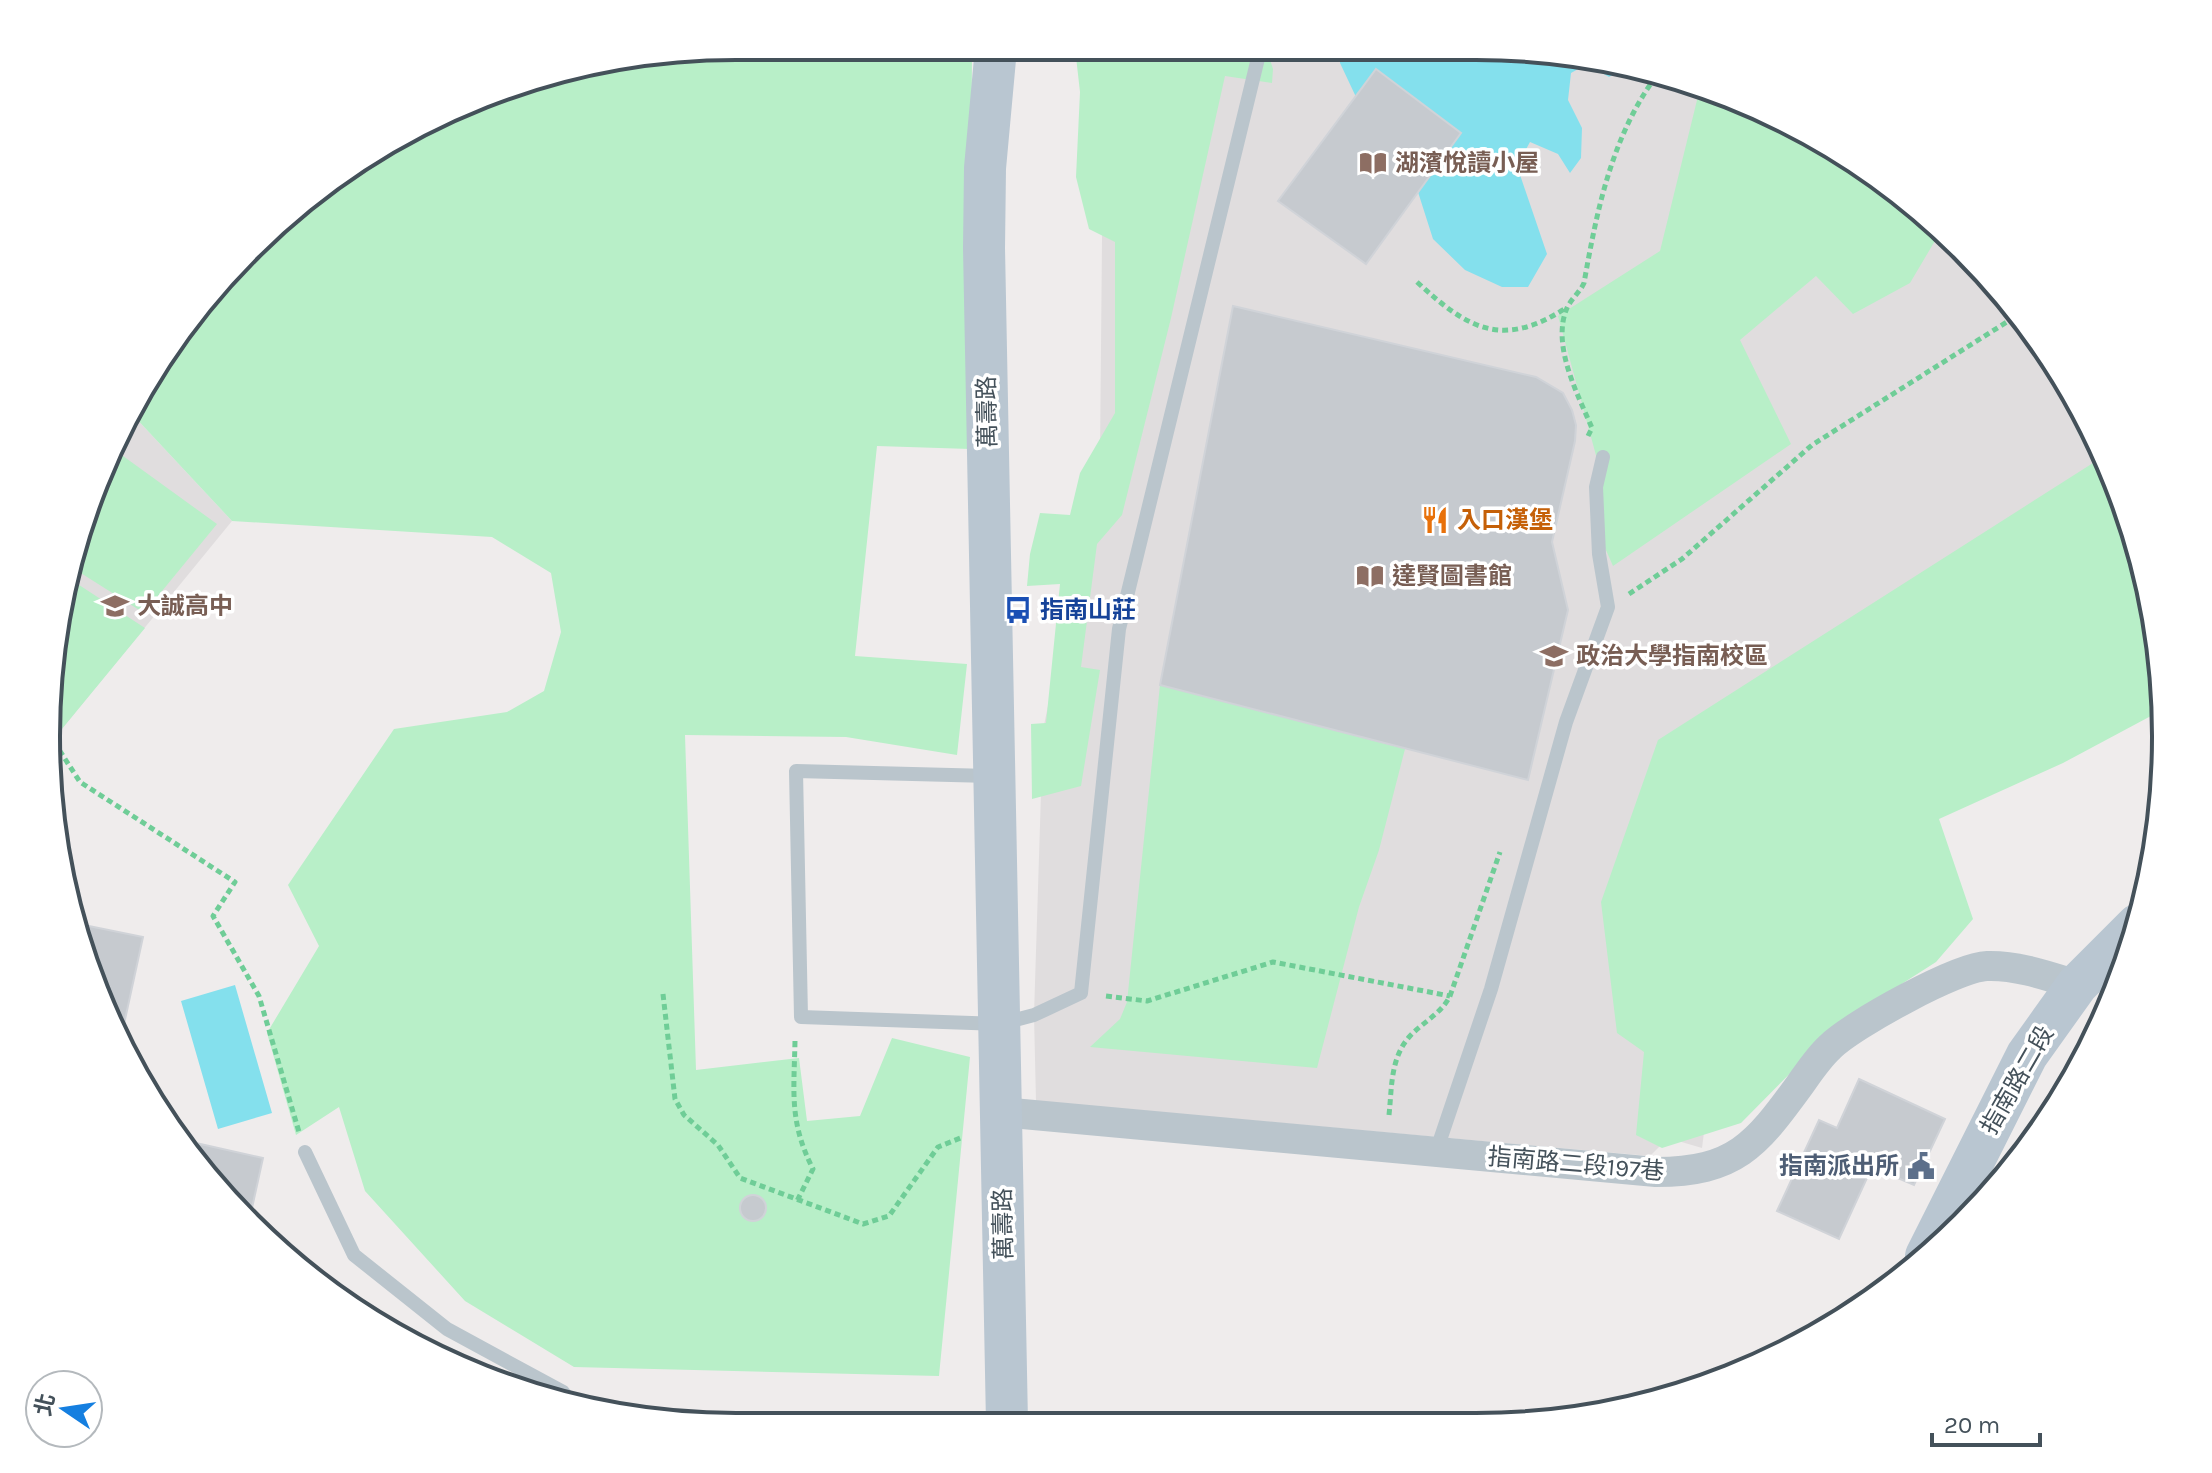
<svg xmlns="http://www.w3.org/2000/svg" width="2212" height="1473" viewBox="0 0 2212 1473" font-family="Karla,'Noto Sans TC',sans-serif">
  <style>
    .education { fill: #e0ddde }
    .green { fill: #b8efc8 }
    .water { fill: #84e0ed }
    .building { fill: #c6cacf; stroke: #d0d3d8; stroke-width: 2 }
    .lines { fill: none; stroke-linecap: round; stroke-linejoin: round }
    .path { stroke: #6fcd97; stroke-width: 5; stroke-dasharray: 6 4; stroke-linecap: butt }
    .lane { stroke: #bac5cc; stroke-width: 14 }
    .street { stroke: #bac5cc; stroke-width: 30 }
    .secondary { stroke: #b9c6d1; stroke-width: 42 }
    .labels { text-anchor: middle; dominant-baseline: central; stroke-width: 7; stroke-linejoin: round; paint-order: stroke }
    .education-label { font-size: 24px; font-weight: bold; fill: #785e54; stroke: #fff; text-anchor: start }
    .street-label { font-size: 24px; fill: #44515a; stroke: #fff }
    .food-label { font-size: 24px; font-weight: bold; fill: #c56008; stroke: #fff; text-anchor: start }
    .transit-label { font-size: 24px; font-weight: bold; fill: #164399; stroke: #fff; text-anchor: start }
    .service-label { font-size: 24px; font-weight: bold; fill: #4e5e75; stroke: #fff; text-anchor: end }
    .rim { fill: none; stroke: #44515a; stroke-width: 4 }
  </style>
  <rect width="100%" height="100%" fill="#efecec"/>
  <path class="education" d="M1096 49 1566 52 1780 117 1931 218 2024 317 2095 432 2143 558 1949 732 1706 1117 1702 1148 1668 1138 1650 1156 1036 1101 1034 1015 1043 730 1100 455 1103 133Z
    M132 414 232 521 52 741 48 691 98 473Z
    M2113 995 2073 1082 1994 1192 1965 1220Z"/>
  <path class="green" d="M737 46 972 48 970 449 877 446 855 656 967 664 957 755 846 737 685 735 696 1070 799 1058 807 1121 860 1116 892 1038 970 1057 939 1376 574 1367 465 1301 365 1191 339 1107 296 1135 267 1033 319 946 288 885 394 729 507 712 544 691 561 632 551 573 492 537 232 521 132 414 189 316 352 163 515 83Z
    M1075 48 1267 50 1273 69 1272 83 1225 76 1171 318 1122 515 1097 544 1081 667 1100 670 1081 786 1032 799 1031 724 1046 723 1060 584 1027 586 1030 554 1040 513 1070 515 1080 473 1115 413V242L1089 229 1076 177 1080 92Z
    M1699 92 1780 117 1931 218 1942 229 1910 283 1853 314 1816 276 1740 340 1791 444 1613 566 1594 523 1603 481 1558 316 1660 251Z
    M2042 347 2095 432 2143 558 2165 692 2164 709 2063 763 1939 819 1973 919 1936 962 1839 1024 1741 1123 1662 1148 1636 1135 1644 1052 1617 1033 1601 902 1658 740 2093 463 2037 348Z
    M112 448 217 524 144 613 76 570 98 473Z
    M73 581 145 628 52 741 48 691Z
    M1160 685 1405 749 1379 850 1359 907 1317 1068 1090 1047 1120 1019 1127 1002Z"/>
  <path class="water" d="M1341 50 1566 52 1623 69 1609 77 1587 64 1571 73 1568 100 1582 128 1581 158 1570 173 1558 154 1530 142 1517 166 1547 254 1528 287H1502L1465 270 1433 239 1418 192 1461 133 1356 97 1340 63Z
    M235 985 272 1113 218 1129 181 1001Z"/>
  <path class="building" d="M1376 69 1461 133 1366 264 1278 201Z
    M1233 306 1536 377 1563 393 1572 410 1576 425 1575 441 1552 542 1568 610 1528 780 1160 685Z
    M79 924 143 937 121 1038 77 934Z
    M1859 1079 1945 1119 1914 1185 1872 1167 1839 1239 1777 1211 1819 1120 1837 1128Z
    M196 1143 263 1158 250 1217 194 1150Z
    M740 1208a13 13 0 1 1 26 0a13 13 0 1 1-26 0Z"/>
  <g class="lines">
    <path class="path" d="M1417 282C1468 329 1502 349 1566 308
      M1588 436 1592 428C1578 395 1551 345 1567 308 1571 299 1580 292 1584 283 1597 210 1611 140 1654 79
      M1629 594 1682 559 1812 445 2010 320 2011 303
      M53 747 56 745 80 782 235 882 213 916 259 996 299 1132
      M663 994 675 1099 684 1115 718 1145 740 1178 863 1224 889 1216 938 1147 963 1137
      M1106 996 1147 1001 1273 962 1450 996
      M795 1041C794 1092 789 1122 813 1169L797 1201
      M1389 1115C1392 1088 1390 1058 1410 1036 1423 1022 1441 1014 1450 996L1500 852"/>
    <path class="lane" d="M990 776 796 771 801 1017 1000 1024 1034 1015 1081 993 1119 629 1260 50
      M305 1152 354 1255 447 1329 563 1392 567 1397
      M1436 1152 1491 989 1566 722 1608 607 1599 554 1596 487 1603 457"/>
    <path class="street" d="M1001 1112 1656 1172C1735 1172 1756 1145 1799 1086 1809 1072 1818 1058 1830 1047 1852 1025 1957 967 1987 966 2017 965 2048 976 2077 985"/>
    <path class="secondary" d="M996 48 985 168 984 248 1007 1423
      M1926 1256 2027 1055 2077 985 2137 925"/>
  </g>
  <defs>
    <g id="library-bare" transform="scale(2.16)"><path d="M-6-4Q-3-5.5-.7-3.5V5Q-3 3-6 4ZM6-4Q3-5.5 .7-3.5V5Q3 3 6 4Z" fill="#8d6e63" stroke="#fff" stroke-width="2.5" paint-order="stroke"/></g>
    <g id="restaurant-bare" transform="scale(2.16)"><path d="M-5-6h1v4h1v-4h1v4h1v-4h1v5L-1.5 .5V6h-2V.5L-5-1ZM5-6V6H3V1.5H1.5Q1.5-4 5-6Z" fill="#e8710a" stroke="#fff" stroke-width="2.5" paint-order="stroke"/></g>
    <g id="school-bare" transform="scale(2.16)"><path d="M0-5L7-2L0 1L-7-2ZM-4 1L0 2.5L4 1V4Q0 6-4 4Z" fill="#8d6e63" stroke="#fff" stroke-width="2.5" paint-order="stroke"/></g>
    <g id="bus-bare" transform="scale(2.16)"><path d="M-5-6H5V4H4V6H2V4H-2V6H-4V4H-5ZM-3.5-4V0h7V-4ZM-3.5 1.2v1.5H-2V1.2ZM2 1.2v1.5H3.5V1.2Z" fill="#1a4fb4" stroke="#fff" stroke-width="2.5" paint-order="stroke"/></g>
    <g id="university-bare" transform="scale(2.16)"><path d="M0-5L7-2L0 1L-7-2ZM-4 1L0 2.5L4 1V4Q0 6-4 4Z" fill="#8d6e63" stroke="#fff" stroke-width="2.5" paint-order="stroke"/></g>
    <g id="civic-bare" transform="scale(2.16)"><path d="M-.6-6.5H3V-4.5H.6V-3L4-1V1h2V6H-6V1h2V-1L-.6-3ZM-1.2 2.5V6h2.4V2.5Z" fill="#5c6f8a" stroke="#fff" stroke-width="2.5" paint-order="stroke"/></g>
  </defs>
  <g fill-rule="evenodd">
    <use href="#library-bare" x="1373" y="163"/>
    <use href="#restaurant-bare" x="1435" y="520"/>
    <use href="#library-bare" x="1370" y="576"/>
    <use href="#school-bare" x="115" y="606"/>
    <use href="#bus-bare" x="1018" y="610"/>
    <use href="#university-bare" x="1554" y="656"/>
    <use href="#civic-bare" x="1921" y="1166"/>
  </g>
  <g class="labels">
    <g class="education-label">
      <text x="1395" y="163">湖濱悅讀小屋</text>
      <text x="1392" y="576">達賢圖書館</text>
      <text x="137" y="606">大誠高中</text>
      <text x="1576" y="656">政治大學指南校區</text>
    </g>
    <g class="street-label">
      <text transform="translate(987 412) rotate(-91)">萬壽路</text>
      <text transform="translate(2017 1080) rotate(-60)">指南路二段</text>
      <text transform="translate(1576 1164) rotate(5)">指南路二段197巷</text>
      <text transform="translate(1003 1224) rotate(-91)">萬壽路</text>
    </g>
    <g class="food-label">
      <text x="1457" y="520">入口漢堡</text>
    </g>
    <g class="transit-label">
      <text x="1040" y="610">指南山莊</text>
    </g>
    <g class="service-label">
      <text x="1899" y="1166">指南派出所</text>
    </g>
  </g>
  <path d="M0 0H2212V1473H0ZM736 60H1476A676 676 0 0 1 2152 736V737A676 676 0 0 1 1476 1413H736A676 676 0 0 1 60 737V736A676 676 0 0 1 736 60Z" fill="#fff" fill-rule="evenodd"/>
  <path class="rim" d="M736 60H1476A676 676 0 0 1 2152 736V737A676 676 0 0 1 1476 1413H736A676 676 0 0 1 60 737V736A676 676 0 0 1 736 60Z"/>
  <g transform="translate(64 1409) rotate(283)"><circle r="38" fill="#ffffff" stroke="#b4b9bd" stroke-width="2"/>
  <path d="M0-6L14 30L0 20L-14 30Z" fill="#157fe0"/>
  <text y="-12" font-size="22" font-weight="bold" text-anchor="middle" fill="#44515a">北</text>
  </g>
  <path d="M1932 1433v12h108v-12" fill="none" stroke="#44515a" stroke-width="4"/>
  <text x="1944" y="1433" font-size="24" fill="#44515a" stroke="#ffffff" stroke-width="6" paint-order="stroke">20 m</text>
</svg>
